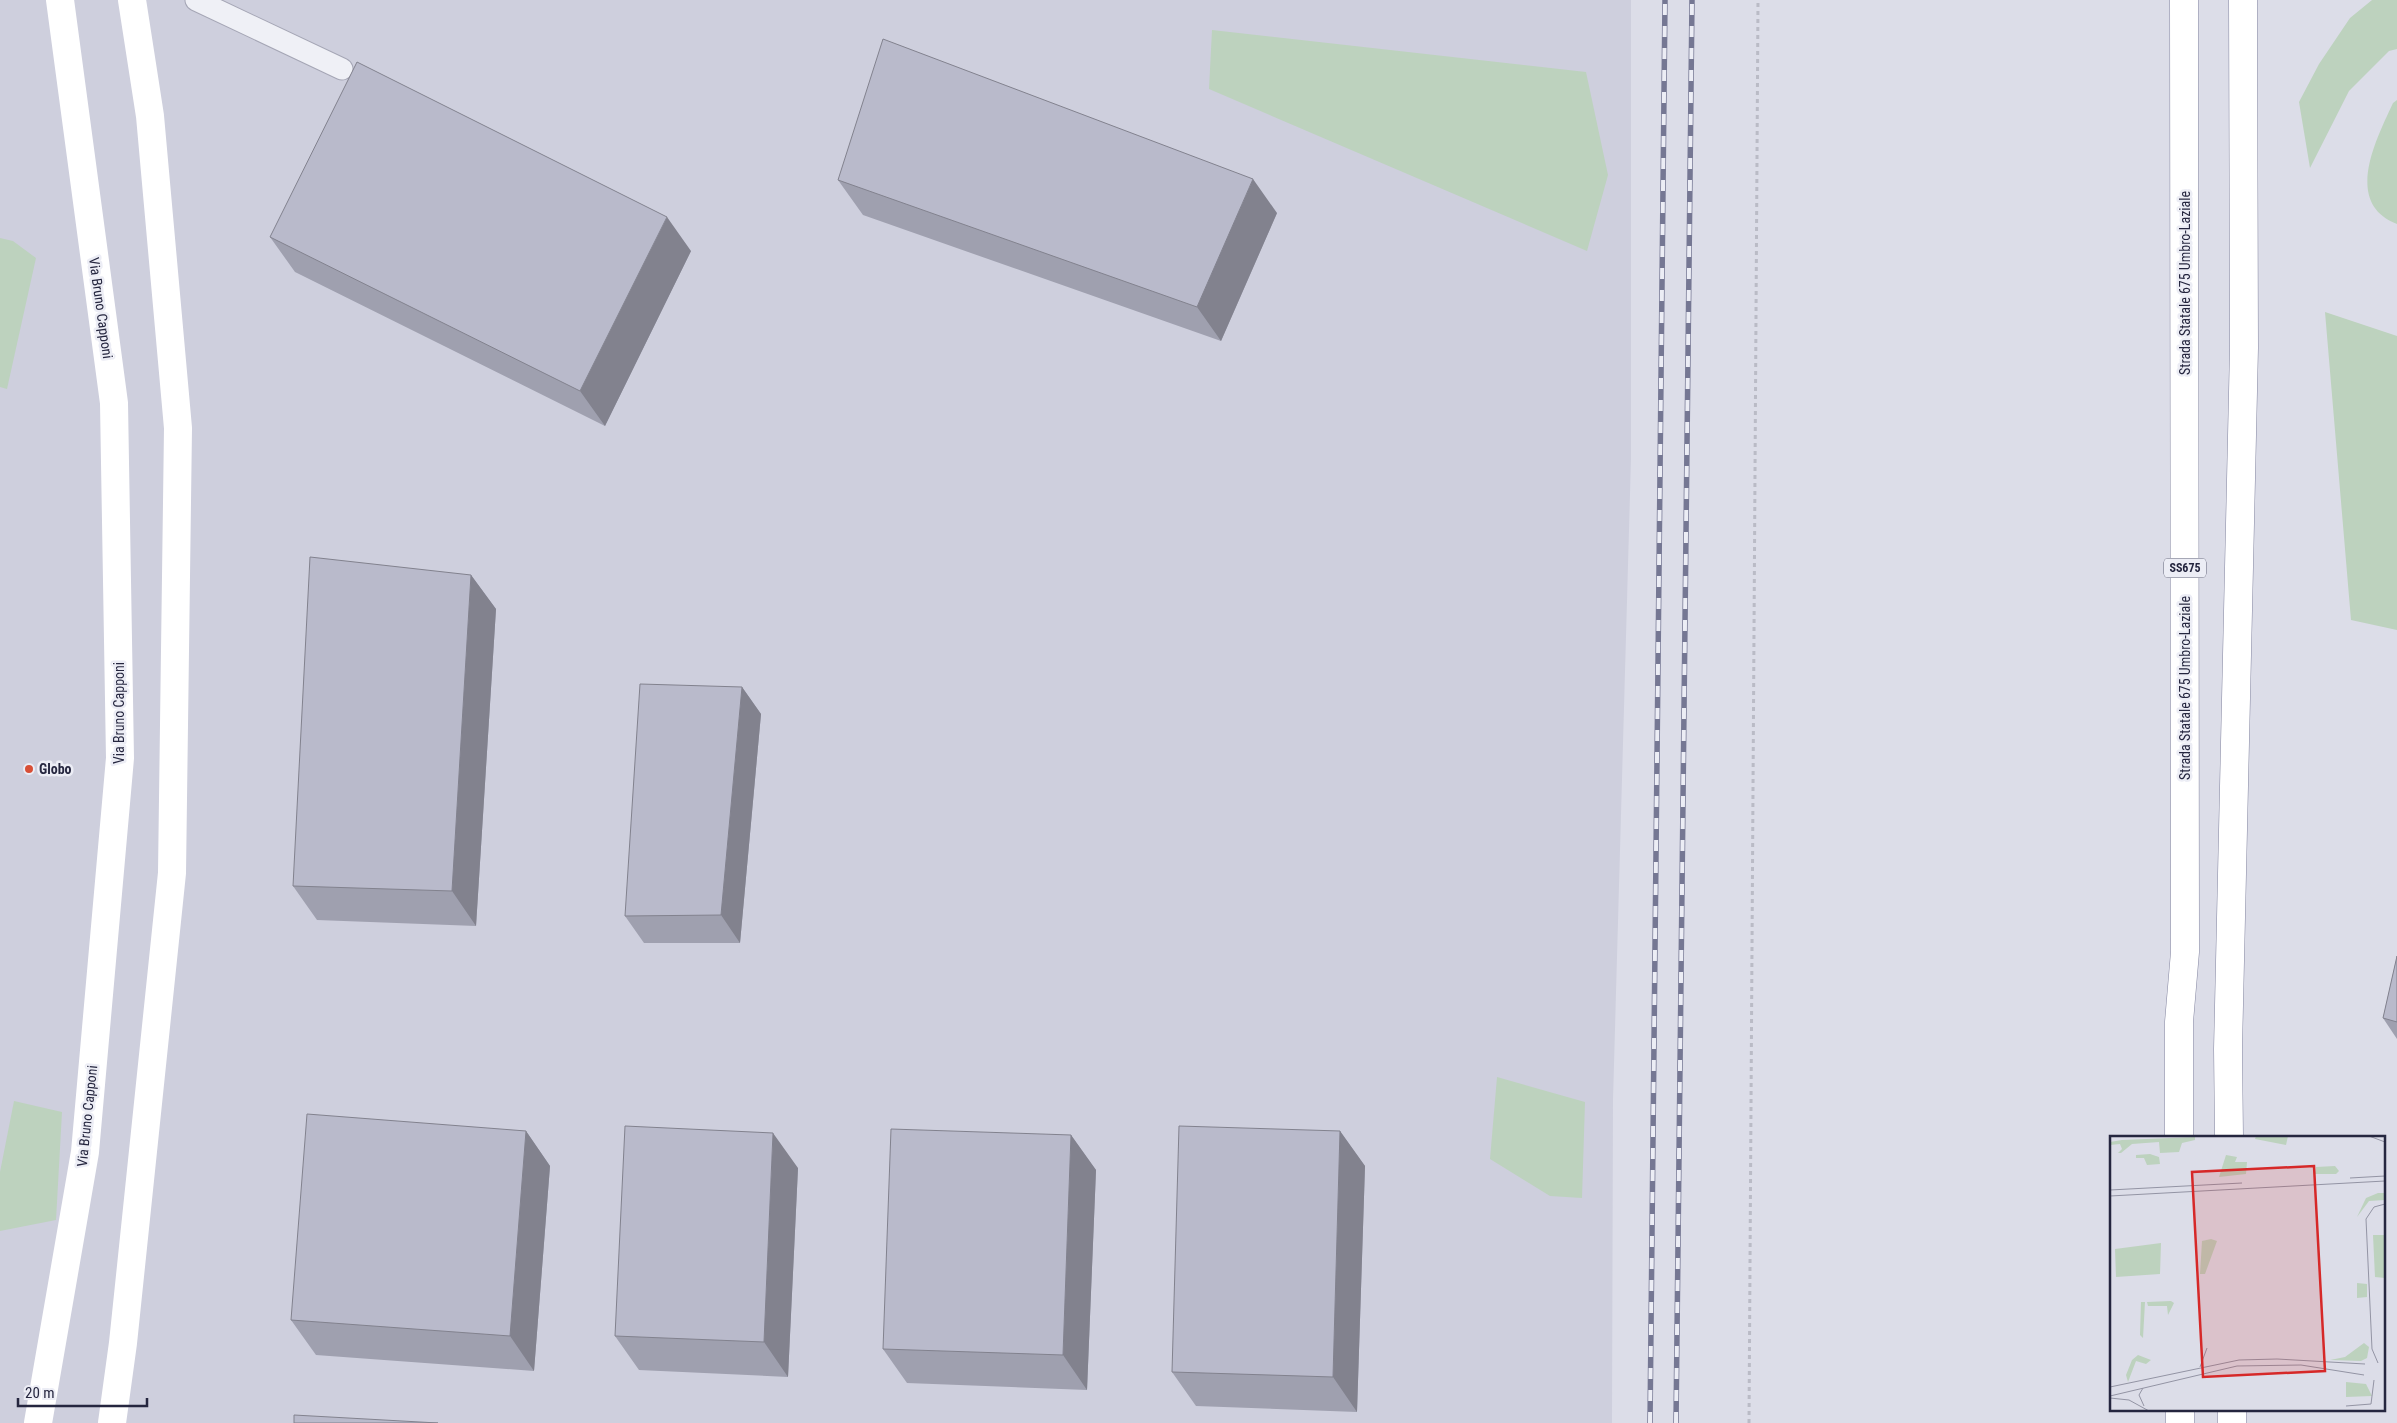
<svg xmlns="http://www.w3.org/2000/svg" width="2397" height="1423" viewBox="0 0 2397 1423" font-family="'Roboto Condensed',sans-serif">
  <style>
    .built { fill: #cecfdd }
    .green { fill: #bdd2be }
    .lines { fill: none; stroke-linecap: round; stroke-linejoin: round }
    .lane-casing { stroke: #a5a6b5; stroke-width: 23 }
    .highway-casing { stroke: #8385a0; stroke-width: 29 }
    .path { stroke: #babbc6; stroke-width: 3; stroke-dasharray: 4 4; stroke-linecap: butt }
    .lane { stroke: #eff0f6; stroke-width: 21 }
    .secondary { stroke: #fff; stroke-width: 28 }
    .highway { stroke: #fff; stroke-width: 28 }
    .rail-casing { stroke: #757793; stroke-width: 5.5 }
    .rail { stroke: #ecedf5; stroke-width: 4; stroke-dasharray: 11; stroke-linecap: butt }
    .wall { fill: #9fa0af }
    .shaded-wall { fill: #82828e }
    .building { fill: #b9bacb; stroke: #82828e }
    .poi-dot { fill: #d84f36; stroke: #ecedf5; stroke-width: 2 }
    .labels { text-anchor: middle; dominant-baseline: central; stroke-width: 5; stroke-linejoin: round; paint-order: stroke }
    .shield { fill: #ecedf5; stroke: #616276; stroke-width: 1 }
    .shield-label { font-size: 12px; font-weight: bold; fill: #25263f }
    .street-label { font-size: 14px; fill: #25263f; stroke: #ecedf5 }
    .poi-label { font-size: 14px; font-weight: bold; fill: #25263f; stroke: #ecedf5; text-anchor: start }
    .inset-road { fill: none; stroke: #9394a4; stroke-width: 1 }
    .view { fill: #d62828; fill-opacity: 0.15; stroke: #d62828; stroke-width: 2.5 }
    .inset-edge { fill: none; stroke: #25263f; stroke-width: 2.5 }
  </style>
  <rect width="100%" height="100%" fill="#dcdde8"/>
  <path class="built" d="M0 0H1631V458L1613 1100 1612 1423H0Z"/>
  <path class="green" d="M2372 0H2397V49L2389 51 2349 91 2310 168 2299 102 2319 64 2350 18Z
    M1212 30 1586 72 1608 175 1587 251 1209 89Z
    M2397 100V224C2343 203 2376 140 2393 103Z
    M0 238 13 241 36 258 7 389 0 387Z
    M2325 312 2397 336V630L2351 620Z
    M1497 1077 1585 1102 1582 1198 1550 1196 1490 1159Z
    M14 1101 62 1112 56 1220 0 1231V1172Z"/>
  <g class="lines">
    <g class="lane-casing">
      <path id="lane" d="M196 0 342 69"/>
    </g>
    <g class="highway-casing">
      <path id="highway" d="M2179 1137V1022L2185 952 2184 0
        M2229 1137 2228 1049 2244 348 2243 0
        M2180 1409V1423
        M2232 1409V1423"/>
    </g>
    <path class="path" d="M1749 1423 1758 0"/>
    <use href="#lane" class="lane"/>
    <path class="secondary" d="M38 1423 85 1152 120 758 114 403 60 0
      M112 1423 123 1343 172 873 178 428 150 116 132 0"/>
    <use href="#highway" class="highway"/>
    <g class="rail-casing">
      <path id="rail" d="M1650 1423 1665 0
        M1676 1423 1692 0"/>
    </g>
    <use href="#rail" class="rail"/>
  </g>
  <path class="wall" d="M838 180 1277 213 1221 341 863 215Z
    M270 237 691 251 605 426 295 272Z
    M471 575 496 609 476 926 317 920 293 886Z
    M742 687 761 714 740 943H644L625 916Z
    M2397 956V1039L2383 1018Z
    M526 1131 550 1166 534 1371 316 1355 291 1320Z
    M1340 1131 1365 1166 1357 1412 1196 1406 1172 1372Z
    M1071 1135 1096 1170 1087 1390 907 1383 883 1349Z
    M798 1168 788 1377 639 1370 615 1336Z"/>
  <path class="shaded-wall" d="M1253 179 1277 213 1221 341 1197 307Z
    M667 217 691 251 605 426 580 391Z
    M471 575 496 609 476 926 452 891Z
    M742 687 761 714 740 943 721 915Z
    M526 1131 550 1166 534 1371 510 1336Z
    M1340 1131 1365 1166 1357 1412 1333 1377Z
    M773 1133 798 1168 788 1377 764 1342Z
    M1071 1135 1096 1170 1087 1390 1063 1355Z"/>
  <path class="building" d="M883 39 1253 179 1197 307 838 180Z
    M357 62 667 217 580 391 270 237Z
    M310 557 471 575 452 891 293 886Z
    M640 684 742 687 721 915 625 916Z
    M2397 956V1022L2383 1018Z
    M307 1114 526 1131 510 1336 291 1320Z
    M625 1126 773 1133 764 1342 615 1336Z
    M1179 1126 1340 1131 1333 1377 1172 1372Z
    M891 1129 1071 1135 1063 1355 883 1349Z
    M294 1415 438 1423H294Z"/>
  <circle class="poi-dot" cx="29" cy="769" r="5"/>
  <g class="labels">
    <rect class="shield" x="2164" y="558.5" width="42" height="19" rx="4"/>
    <g class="shield-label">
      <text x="2185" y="568">SS675</text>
    </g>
    <g class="street-label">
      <text transform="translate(2185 283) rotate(-90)">Strada Statale 675 Umbro-Laziale</text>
      <text transform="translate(101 308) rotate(82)">Via Bruno Capponi</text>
      <text transform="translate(2185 688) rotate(-90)">Strada Statale 675 Umbro-Laziale</text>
      <text transform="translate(119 713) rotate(-90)">Via Bruno Capponi</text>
      <text transform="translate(87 1116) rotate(-84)">Via Bruno Capponi</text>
    </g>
    <g class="poi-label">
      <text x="39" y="769">Globo</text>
    </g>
  </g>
  <g transform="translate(2110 1136)">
    <rect width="275" height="275" fill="#dcdde8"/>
    <path d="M146 0H178L176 9 145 3ZM85 1V4L72 7 69 16 50 17 49 6 22 8 11 17H8L12 13 10 8 0 9V6L12 4ZM40 18 49 21 50 28 37 29 34 22H26V19ZM116 19 127 21 125 26H137L136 38 109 41ZM225 30 229 35 226 38H205L206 31ZM268 57H275V64L259 65 247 81 256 62ZM263 99H274L275 142 265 141ZM101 103 107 105 95 138H90L92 105ZM51 107 50 138 6 141 5 113ZM247 147 257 148V161L247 162ZM61 165 64 167 58 179 57 170H38L37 166ZM31 166H35L33 202 30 199ZM254 207 259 211 257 222 251 225 220 224 235 221ZM28 219 41 224 36 228 26 225 18 246 16 239 22 224ZM236 246 256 248 262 260 236 261Z" fill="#bdd2be"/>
    <path class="inset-road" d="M259 0 275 6M240 42 275 40M0 54 132 47M0 60 275 45M268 227 262 213 256 83 264 71 275 68M90 231 97 212M0 251 129 224 167 223 255 228M33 252 29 259 34 270M0 260 127 230 191 229 254 239M0 262 19 264 39 275M236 270 261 268 264 244"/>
    <path class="view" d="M204 30 215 235 93 241 82 36Z"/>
    <rect width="275" height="275" class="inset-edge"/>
  </g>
  <path d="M18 1398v8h129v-8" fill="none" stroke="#25263f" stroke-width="2.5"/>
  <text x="25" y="1398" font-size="15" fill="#25263f" stroke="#ecedf5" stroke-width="4" paint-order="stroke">20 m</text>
</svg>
